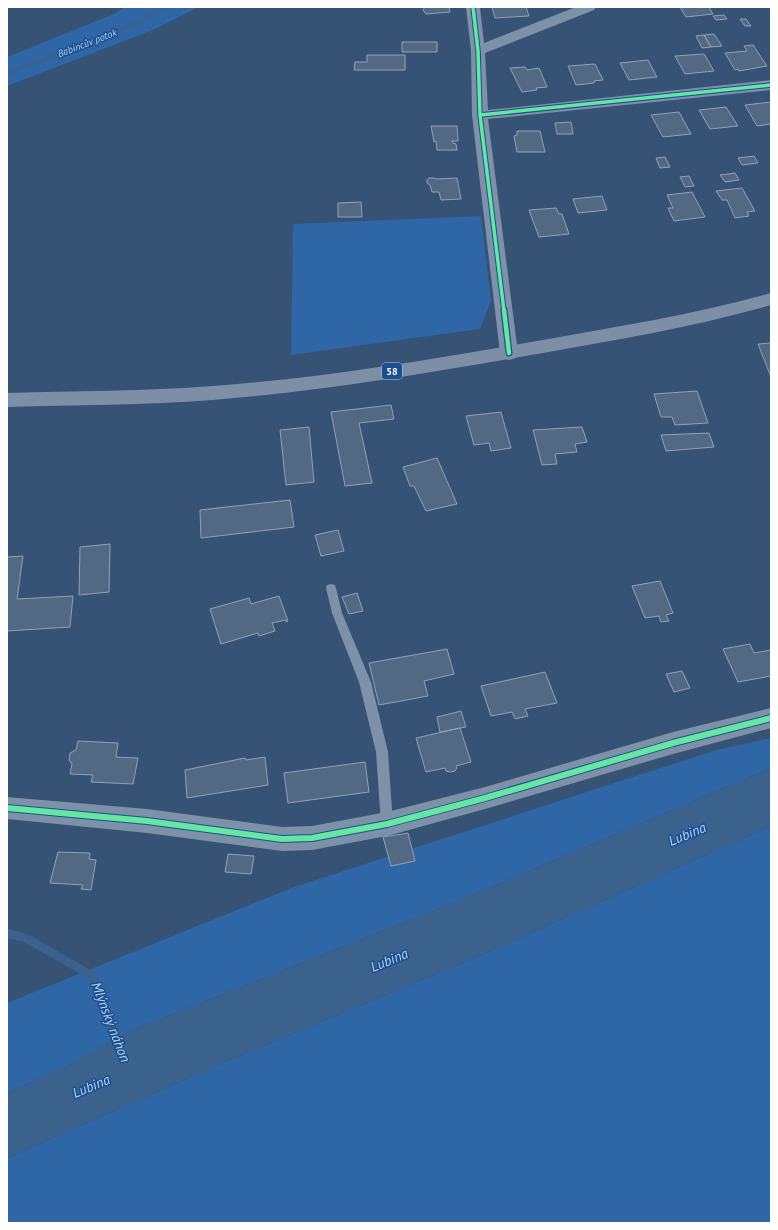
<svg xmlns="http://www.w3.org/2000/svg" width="778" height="1230" viewBox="0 0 778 1230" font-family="'PT Sans',sans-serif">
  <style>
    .green { fill: #2f66a5 }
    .water { fill: #3b618d }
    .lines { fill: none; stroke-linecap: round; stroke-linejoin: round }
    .stream { fill: #3b618d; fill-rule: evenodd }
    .building { fill: #526984; stroke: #92a2b6 }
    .lane { fill: #7d92a8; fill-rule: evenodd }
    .street { fill: #7d92a8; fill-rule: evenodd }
    .primary { fill: #7d8ea7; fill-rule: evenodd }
    .cycleway-far2-casing { stroke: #1b4f8f; stroke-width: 5.5 }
    .cycleway-far1-casing { stroke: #1b4f8f; stroke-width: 7 }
    .cycleway-casing { stroke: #1b4f8f; stroke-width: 8 }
    .cycleway-far2 { stroke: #66e7a1; stroke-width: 3.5 }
    .cycleway-far1 { stroke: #66e7a1; stroke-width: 4.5 }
    .cycleway { stroke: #66e7a1; stroke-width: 6 }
    .labels { text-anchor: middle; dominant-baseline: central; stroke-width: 3; stroke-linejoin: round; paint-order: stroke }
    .far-water-label { font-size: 10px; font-style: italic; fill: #b5d3f5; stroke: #1b4f8f }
    .shield { fill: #1b4f8f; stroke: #bbcadd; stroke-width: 1 }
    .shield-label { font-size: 10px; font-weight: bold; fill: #fff }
    .near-water-label { font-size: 14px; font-style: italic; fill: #b5d3f5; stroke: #1b4f8f }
  </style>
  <rect width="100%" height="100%" fill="#365274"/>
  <path class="green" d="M125 7H199L153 30 7 86V57L116 13Z
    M481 216 491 301 480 329 291 355 293 224Z
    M771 738V768L461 900 130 1031 66 1067 7 1093V1003L294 887 716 750Z
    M771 826V1223H7V1158L234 1058 486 953Z"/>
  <path class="water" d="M771 768V826L486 953 234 1058 7 1158V1093L66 1067 130 1031 461 900Z"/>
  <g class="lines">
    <path class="stream" d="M161 7H168L137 25 7 76V72L133 23Z
      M7 928 29 935 96 973 125 1047 124 1051 120 1052 116 1051 89 979 24 942 7 938Z"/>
  </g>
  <path class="building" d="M425 7H449L450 12 426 14 423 10Z
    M492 7H526L529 16 495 18Z
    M680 7H709L713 14 686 17Z
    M724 15 727 19 716 20 713 16Z
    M740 19H746L751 26H745Z
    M714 34 722 46 711 47 704 35Z
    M704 35 711 47 702 48 696 36Z
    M402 42H437V52H402Z
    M753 45 767 66 739 71 738 69 735 70 725 53 747 51 744 46Z
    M704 54 714 71 685 74 675 56Z
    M367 55H405V70H354L355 62H367Z
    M648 60 657 77 629 80 620 63Z
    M595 64 603 80 594 81V83L576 85 568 66Z
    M525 67 527 70 539 68 547 87 536 88 537 90 522 92 510 68Z
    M771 102V124L757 126 745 105Z
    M726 107 738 126 710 129 699 110Z
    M679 112 691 134 663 137 651 115Z
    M571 122 573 134H557L555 123Z
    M431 126H457L458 141H452L453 143 456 144 457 150H437L436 141 434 142Z
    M517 131H540L545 152H517L514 136 517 135Z
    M754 156 758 163 742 165 738 158Z
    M665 157 670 167 660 168 656 158Z
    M735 173 739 180 725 182 720 175Z
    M689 176 694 186 685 187 680 177Z
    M429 178H434L437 179 457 178 461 199 441 200 439 192H432L430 185 427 183V180Z
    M742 188 755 211 747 212 749 216 735 218 727 200H722L716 191Z
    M692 192 705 217 674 221 668 208H673L667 195Z
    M602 196 607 210 578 213 573 199Z
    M361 202 362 217H338V203Z
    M556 208 559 214H562L569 234 539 237 529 210Z
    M771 343V377L758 344Z
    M697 391 708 423 675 425 672 417H661L654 394Z
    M391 405 394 419 359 423 372 483 345 486 331 412Z
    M501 412 511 448 491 451 489 443 474 445 466 416Z
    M309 427 314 482 286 485 280 430Z
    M582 427 587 442 575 444 577 452 555 454 557 464 542 465 533 430Z
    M709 433 714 447 666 451 661 435Z
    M437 458 457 504 426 511 414 486H410L403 467Z
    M290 500 294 527 201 538 200 510Z
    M338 530 344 551 321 556 315 535Z
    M110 544 109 592 79 595 80 547Z
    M23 556 17 599 73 596 70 627 7 631V557Z
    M660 581 673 613 666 615 669 621 661 622 659 616 645 618 632 586Z
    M357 593 363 611 349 614 342 597Z
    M279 596 288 621 286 622V620L272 623 275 631 259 636 258 633 221 644 210 609 249 598 251 604Z
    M750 644 754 653 771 650V676L738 682 723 649Z
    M447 649 454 674 424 681 428 696 379 705 369 663Z
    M682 671 690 688 674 692 666 674Z
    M545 672 557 703 525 709 528 716 515 719 512 712 491 716 481 686Z
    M461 711 466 727 440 732 437 717Z
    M460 728 471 762 456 766 457 768 455 771 450 772 446 771 445 768 426 772 416 738Z
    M78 741 118 743 116 757 138 758 133 784 91 782 93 775 70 774 72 764 69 760 70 753 76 750Z
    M265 757 268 785 187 798 185 770 245 758 246 760Z
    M365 762 369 792 288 803 284 773Z
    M408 833 415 861 391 866 383 837Z
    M58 852 90 853 89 859 96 860 91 890 81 889 83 885 50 883Z
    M228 854 254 856 251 874 225 872Z"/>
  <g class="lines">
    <path class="lane" d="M331 584 335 585 336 588 342 613 371 682 388 752 393 824 391 828 387 830 383 828 381 824 376 752 359 682 332 613 326 588 327 585Z"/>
    <path class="street" d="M466 7H480L484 43 576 7H596L594 10 485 53 488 110 771 80V90L488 119 518 353 516 358 509 360 502 358 500 353 472 115 471 51Z
      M771 708V728L673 754 485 809 387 836 312 850 282 851 147 833 7 819V797L147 809 282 827 312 826 387 812 485 787 673 732Z"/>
    <path class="primary" d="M771 293V305C696 327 620 339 543 353 434 372 324 391 213 400 144 405 76 405 7 407V393C76 391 144 391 213 386 324 378 433 359 543 340 620 326 696 314 771 293Z"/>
    <g class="cycleway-far2-casing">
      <path id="cycleway-far2" d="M473 7 478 51 480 115 504 311
        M480 115 771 85"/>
    </g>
    <g class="cycleway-far1-casing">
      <path id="cycleway-far1" d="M504 310 509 353"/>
    </g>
    <g class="cycleway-casing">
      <path id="cycleway" d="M7 808 147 821 282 839 312 838 387 824 485 798 673 743 771 718"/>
    </g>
    <use href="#cycleway-far2" class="cycleway-far2"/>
    <use href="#cycleway-far1" class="cycleway-far1"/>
    <use href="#cycleway" class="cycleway"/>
  </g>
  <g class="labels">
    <g class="far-water-label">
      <text transform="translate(87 43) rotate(-21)">Babincův potok</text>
    </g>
    <rect class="shield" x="382" y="363" width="20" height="16" rx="3"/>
    <g class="shield-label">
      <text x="392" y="371">58</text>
    </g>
    <g class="near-water-label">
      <text transform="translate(687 834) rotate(-23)">Lubina</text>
      <text transform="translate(389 960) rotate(-23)">Lubina</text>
      <text transform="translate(111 1022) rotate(69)">Mlýnský náhon</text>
      <text transform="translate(91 1086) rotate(-23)">Lubina</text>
    </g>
  </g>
  <rect width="778" height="1230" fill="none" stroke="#ffffff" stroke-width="16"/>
</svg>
